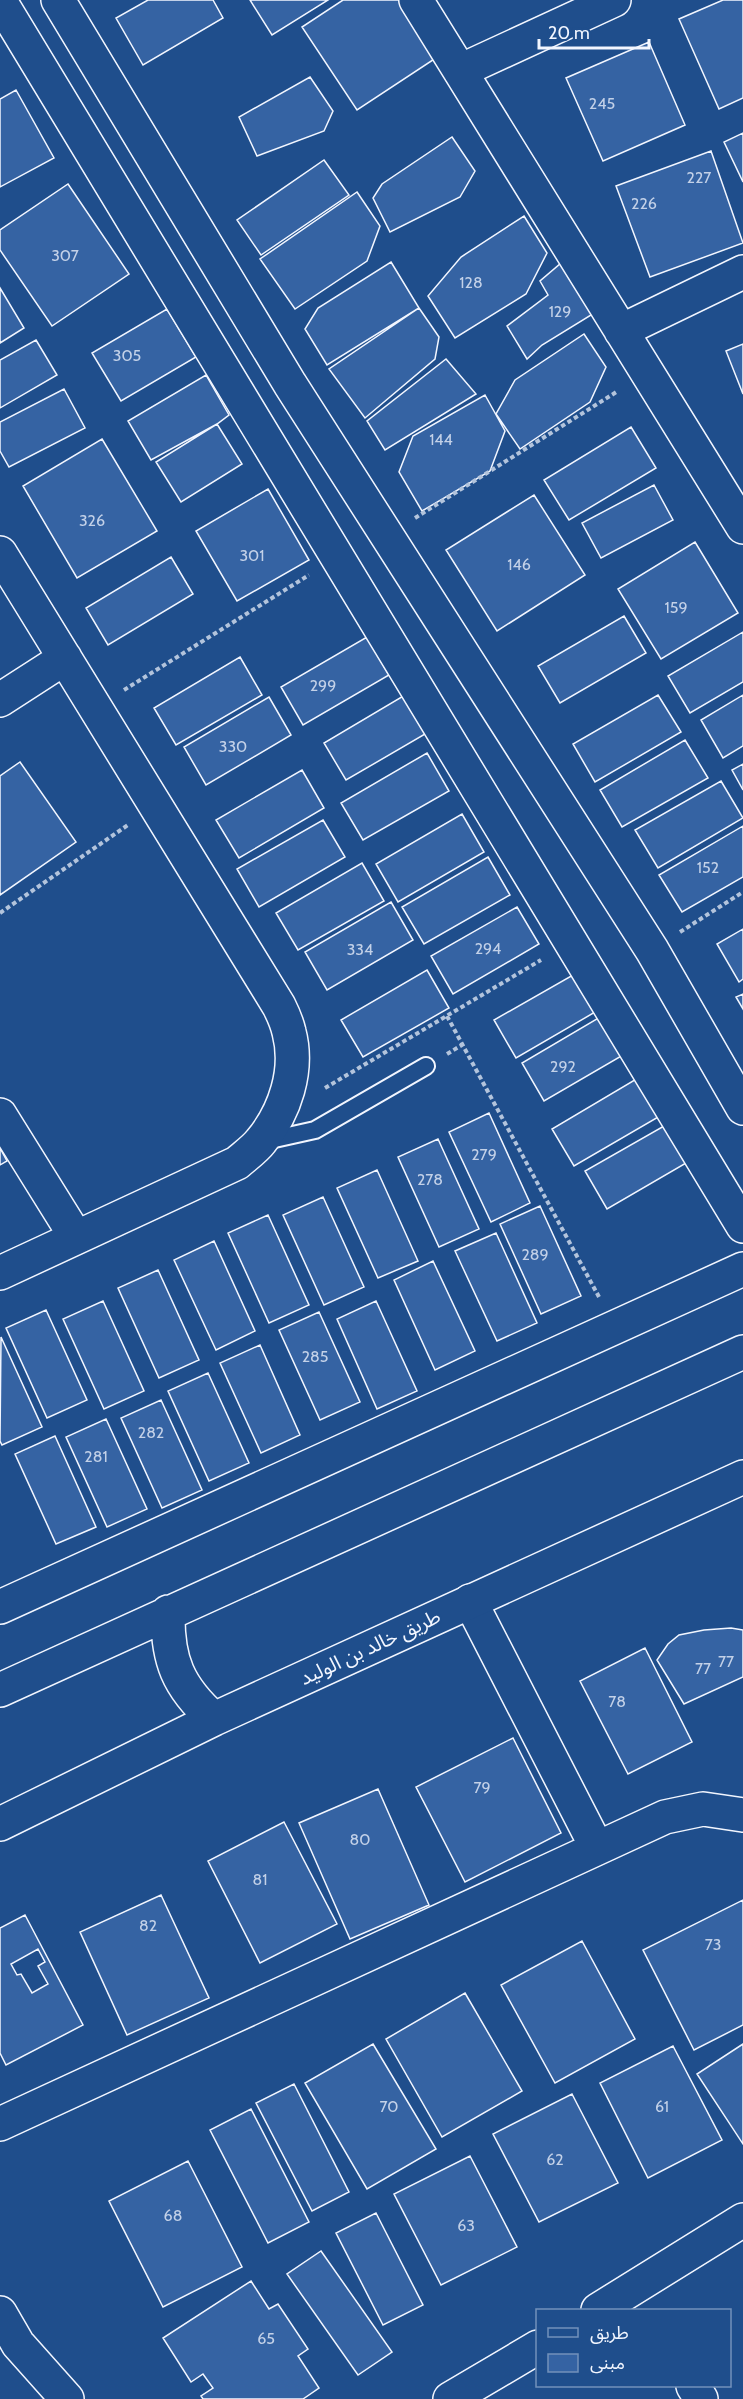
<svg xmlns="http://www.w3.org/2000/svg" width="743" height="2399" viewBox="0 0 743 2399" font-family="Cabin,'Noto Sans Arabic',sans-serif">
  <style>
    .building { fill: #3563a3; stroke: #f2f6ff; stroke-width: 1.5; fill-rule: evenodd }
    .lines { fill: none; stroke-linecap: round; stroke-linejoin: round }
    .service-casing { stroke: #f2f6ff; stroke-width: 20 }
    .minor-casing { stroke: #f2f6ff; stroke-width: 36 }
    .tertiary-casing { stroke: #f2f6ff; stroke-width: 36 }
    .path { stroke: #b3c4dc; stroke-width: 4; stroke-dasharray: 4.5 3; stroke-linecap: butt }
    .service { stroke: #1f4e8c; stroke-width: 16 }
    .minor { stroke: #1f4e8c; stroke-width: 33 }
    .tertiary { stroke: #1f4e8c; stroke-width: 33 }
    .labels { text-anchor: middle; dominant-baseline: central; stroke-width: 4.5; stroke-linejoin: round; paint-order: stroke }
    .number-label { font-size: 16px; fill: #c3d1e8 }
    .street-label { font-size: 20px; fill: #f2f6ff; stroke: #1f4e8c }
  </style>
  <rect width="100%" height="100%" fill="#1f4e8c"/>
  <path class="building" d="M148 0H213L223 18 143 65 116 18Z
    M250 0H328L272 35Z
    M343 0H406L442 54 357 110 302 27Z
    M723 0H743V98L719 109 679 19Z
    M649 42 685 125 603 161 566 78Z
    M310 77 333 111 324 131 257 156 239 117Z
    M16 90 54 158 0 187V99Z
    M743 133V182L724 142Z
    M452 137 475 171 460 197 390 232 373 198 382 184Z
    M711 151 743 243 650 277 616 186Z
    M324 160 349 195 261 255 237 220Z
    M68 184 129 274 52 326 0 250V230Z
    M357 192 380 226 367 261 295 309 260 259Z
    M524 216 547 253 526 294 455 338 428 296 461 257Z
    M567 258 596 312 542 345 527 359 507 326 548 295 540 281Z
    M391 262 419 308 327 365 305 329 318 308Z
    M0 288 24 328 0 343Z
    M419 308 439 337 435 359 365 418 329 369Z
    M167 309 196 357 121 401 92 353Z
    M584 334 606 367 590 402 520 449 496 414 515 380Z
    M36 340 57 375 0 408V360Z
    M743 344V394L726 351Z
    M446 359 476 394 385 450 367 421Z
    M206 375 229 415 217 424 151 460 128 421Z
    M64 389 85 428 9 467 0 451V422Z
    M485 395 505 431 490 471 422 511 399 472 413 436Z
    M217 424 242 464 181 502 156 462Z
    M631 427 656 468 569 520 544 480Z
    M102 439 157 531 77 578 23 486Z
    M654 485 673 520 601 558 582 523Z
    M268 489 309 560 237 601 196 531Z
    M534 495 585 575 497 631 446 550Z
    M695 542 738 613 661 659 618 589Z
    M171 557 193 594 108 645 86 608Z
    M624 616 646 653 560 703 538 666Z
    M743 632V682L690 713 668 676Z
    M367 637 389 675 303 725 281 687Z
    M240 657 262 695 176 745 154 708Z
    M410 692 432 730 346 780 324 743Z
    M658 695 681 732 595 782 573 744Z
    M743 695V746L723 758 701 720Z
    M269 697 291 735 206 785 184 747Z
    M685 740 708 778 622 827 600 790Z
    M427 753 449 791 363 840 341 803Z
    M20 762 76 842 0 895V776Z
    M743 764V790L732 770Z
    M302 770 324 808 239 858 216 820Z
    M721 781 743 818 658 868 635 830Z
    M462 814 484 852 398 902 376 864Z
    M323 820 345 857 259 907 237 869Z
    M743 826V877L682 912 659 875Z
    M488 857 510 895 424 944 402 907Z
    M362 863 384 901 298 950 276 913Z
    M391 902 413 940 327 990 305 952Z
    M517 907 539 944 453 994 431 956Z
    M743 929V979L739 982 717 944Z
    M427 970 449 1008 363 1057 341 1020Z
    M580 971 602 1008 516 1058 494 1020Z
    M743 994V1009L736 997Z
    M607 1013 630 1051 544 1101 522 1063Z
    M638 1078 660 1116 574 1166 552 1129Z
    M489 1113 530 1203 491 1222 449 1132Z
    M671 1122 693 1159 607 1209 585 1171Z
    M438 1139 479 1229 439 1247 398 1157Z
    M0 1148 7 1161 0 1165Z
    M377 1170 418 1261 378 1278 337 1188Z
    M323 1197 364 1287 324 1305 283 1215Z
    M540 1206 581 1296 541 1314 500 1224Z
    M268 1215 309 1305 269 1323 228 1233Z
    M496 1233 537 1323 497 1341 455 1251Z
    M214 1241 255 1331 216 1350 174 1260Z
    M433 1261 475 1351 435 1370 394 1280Z
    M158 1270 199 1360 159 1378 118 1288Z
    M103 1301 144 1391 104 1409 63 1319Z
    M376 1301 417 1391 377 1409 337 1319Z
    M46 1310 87 1400 47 1418 6 1328Z
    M319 1312 360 1402 320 1420 279 1330Z
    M1 1337 42 1427 2 1445 0 1441Z
    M260 1345 300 1435 261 1453 220 1363Z
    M208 1373 249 1463 209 1481 168 1391Z
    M161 1400 202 1490 162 1508 121 1418Z
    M106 1419 147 1509 107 1527 66 1437Z
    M55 1436 96 1527 56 1544 15 1454Z
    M731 1628 743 1630V1677L684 1704 657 1660 668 1644 679 1635 704 1630Z
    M645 1648 692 1742 628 1774 580 1681Z
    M513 1738 561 1833 465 1882 416 1787Z
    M378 1789 429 1905 350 1939 299 1823Z
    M284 1822 337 1924 260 1963 208 1861Z
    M161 1895 209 1998 127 2035 80 1932Z
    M743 1900V2025L694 2050 643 1950Z
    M25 1915 83 2025 6 2065 0 2053V1928ZM38 1949 45 1962 38 1966 48 1984 32 1993 21 1974 17 1975 11 1964Z
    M582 1941 635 2039 555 2083 501 1985Z
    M465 1993 522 2091 442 2137 386 2039Z
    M373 2044 436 2149 367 2189 305 2083Z
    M743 2044V2144L697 2074Z
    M673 2046 722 2140 648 2178 600 2083Z
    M294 2084 349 2192 312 2211 256 2103Z
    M572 2094 618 2183 539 2222 493 2134Z
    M251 2109 309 2222 268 2243 210 2130Z
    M470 2156 517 2247 441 2285 394 2194Z
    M188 2161 242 2267 163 2307 109 2201Z
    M376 2213 423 2305 383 2325 336 2233Z
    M321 2251 392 2352 358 2375 287 2274Z
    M251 2281 269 2309 278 2304 308 2349 298 2356 319 2388 303 2399H203L201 2396 213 2388 203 2374 191 2382 163 2338Z"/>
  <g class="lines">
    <g class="service-casing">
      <path id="service" d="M261 1142 315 1130 426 1066"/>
    </g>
    <g class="minor-casing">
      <path id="minor" d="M58 0 290 384 652 950 743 1108
        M416 0 743 527
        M0 1 743 1226
        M460 71 614 0
        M621 331 743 272
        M0 553 279 1006C283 1014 287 1023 289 1032 299 1070 285 1112 261 1141 255 1149 245 1156 237 1163L0 1273
        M0 700 65 658
        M0 1115 76 1237
        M470 1601 597 1848
        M0 1607 743 1269
        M0 2124 665 1817 703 1809 743 1815
        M598 2310 743 2220
        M0 2313 18 2344 67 2399
        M693 2386 701 2399
        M450 2399 538 2347"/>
    </g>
    <g class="tertiary-casing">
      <path id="tertiary" d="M168 1612C167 1660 178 1687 214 1719
        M0 1690 743 1352
        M0 1824 214 1719 743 1477"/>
    </g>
    <path class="path" d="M415 518 618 391
      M124 690 309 575
      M0 913 128 825
      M680 932 743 892
      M447 1016 599 1297
      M447 1054 462 1045
      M325 1088 541 960"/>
    <use href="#service" class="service"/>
    <use href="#minor" class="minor"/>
    <use href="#tertiary" class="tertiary"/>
  </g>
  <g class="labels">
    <g class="number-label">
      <text x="602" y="103">245</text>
      <text x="699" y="177">227</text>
      <text x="644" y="203">226</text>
      <text x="65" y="255">307</text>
      <text x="471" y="282">128</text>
      <text x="560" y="311">129</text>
      <text x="127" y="355">305</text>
      <text x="441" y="439">144</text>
      <text x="92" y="520">326</text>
      <text x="252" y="555">301</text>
      <text x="519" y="564">146</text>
      <text x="676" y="607">159</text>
      <text x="323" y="685">299</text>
      <text x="233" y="746">330</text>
      <text x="708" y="867">152</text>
      <text x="488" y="948">294</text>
      <text x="360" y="949">334</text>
      <text x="563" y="1066">292</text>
      <text x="484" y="1154">279</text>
      <text x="430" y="1179">278</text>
      <text x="535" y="1254">289</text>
      <text x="315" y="1356">285</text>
      <text x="151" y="1432">282</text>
      <text x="96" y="1456">281</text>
      <text x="726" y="1661">77</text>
      <text x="703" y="1668">77</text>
      <text x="617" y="1701">78</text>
      <text x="482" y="1787">79</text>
      <text x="360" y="1839">80</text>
      <text x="260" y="1879">81</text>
      <text x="148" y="1925">82</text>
      <text x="713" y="1944">73</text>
      <text x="389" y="2106">70</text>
      <text x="662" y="2106">61</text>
      <text x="555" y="2159">62</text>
      <text x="173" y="2215">68</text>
      <text x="466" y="2225">63</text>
      <text x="266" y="2338">65</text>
    </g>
    <g class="street-label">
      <text transform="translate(370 1647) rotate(-25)">طريق خالد بن الوليد</text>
    </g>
  </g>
  <rect x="536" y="2309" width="195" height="78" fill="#1f4e8c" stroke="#7391ba" stroke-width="1.5"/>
  <rect x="548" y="2328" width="30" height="9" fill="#1f4e8c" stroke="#7391ba" stroke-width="1.5"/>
  <text x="590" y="2339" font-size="18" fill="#f2f6ff">طريق</text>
  <rect x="548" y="2354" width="30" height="18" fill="#3563a3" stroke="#7391ba" stroke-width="1.5"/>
  <text x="590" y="2369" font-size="18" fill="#f2f6ff">مبنى</text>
  <path d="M539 39v9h110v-9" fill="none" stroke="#f2f6ff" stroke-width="3"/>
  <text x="548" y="39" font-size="18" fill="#f2f6ff" stroke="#1f4e8c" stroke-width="4.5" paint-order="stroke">20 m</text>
</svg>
